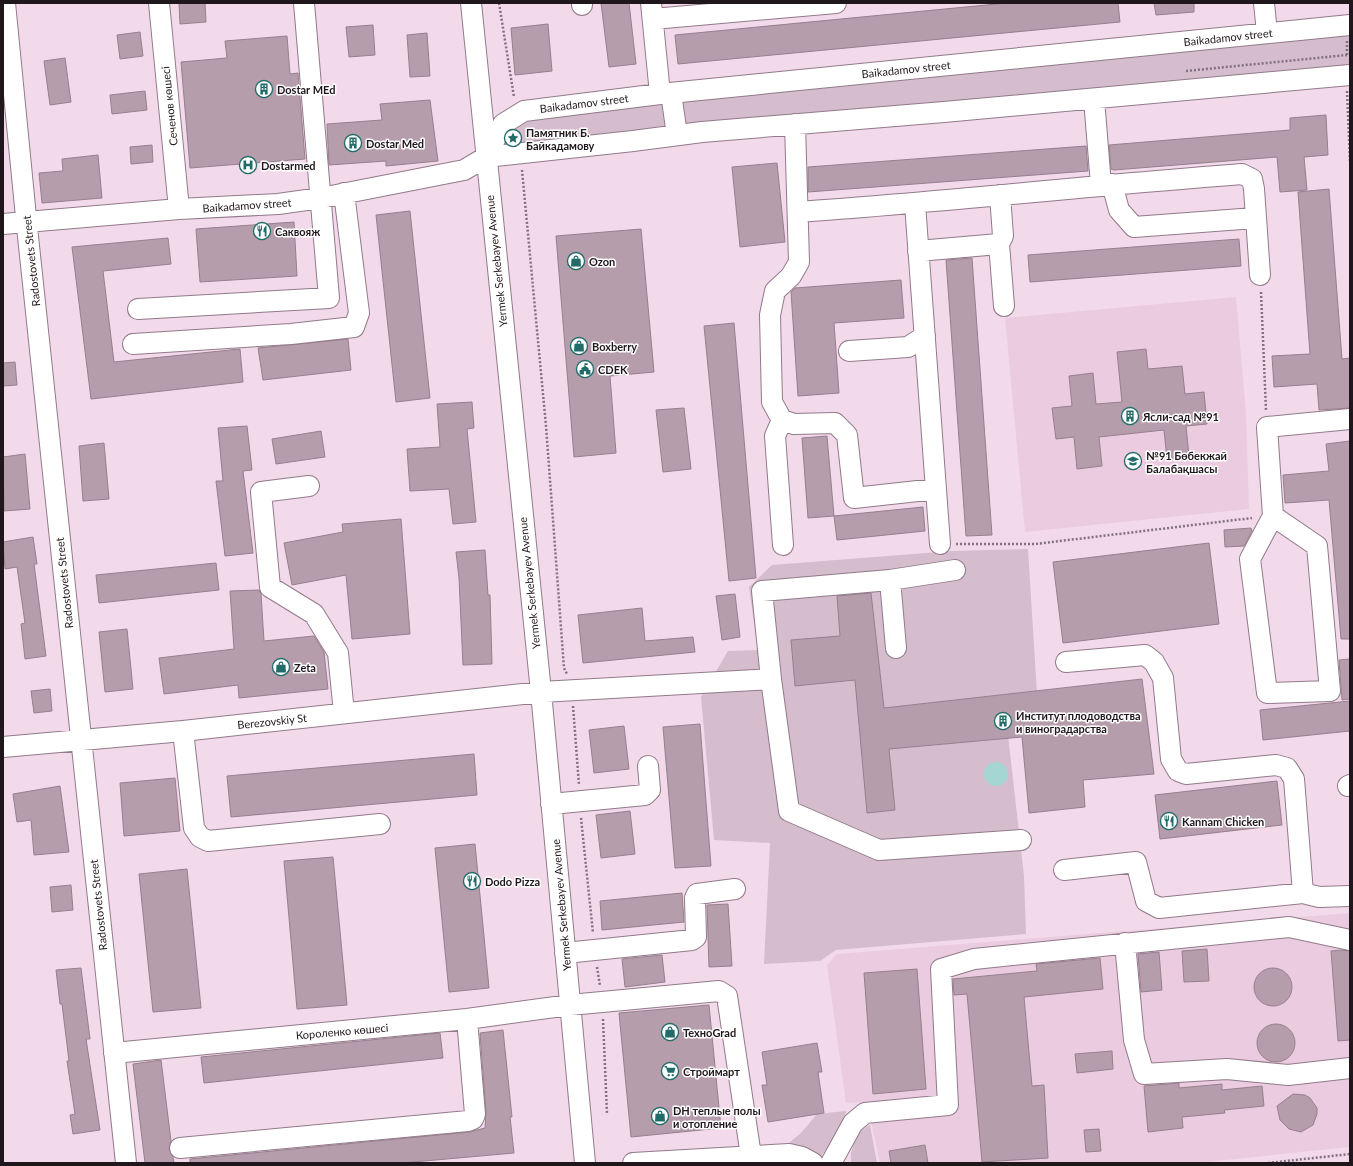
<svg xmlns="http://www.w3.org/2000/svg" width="1353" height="1166" viewBox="0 0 1353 1166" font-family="Lato,sans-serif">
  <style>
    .built { fill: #ebcbe0 }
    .green { fill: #d5bdcd }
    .water { fill: #a6d6d3 }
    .building { fill: #b59dac; stroke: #977f8e }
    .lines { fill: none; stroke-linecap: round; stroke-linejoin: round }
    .minor-casing { stroke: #917a89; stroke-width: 22 }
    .path { stroke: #81717b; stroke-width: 2.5; stroke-dasharray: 2 2; stroke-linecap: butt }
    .minor { stroke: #fff; stroke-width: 20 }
    .labels { text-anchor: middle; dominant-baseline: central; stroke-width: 3; stroke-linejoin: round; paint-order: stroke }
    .street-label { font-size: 11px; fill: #20171d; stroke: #fff }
    .poi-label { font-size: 11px; font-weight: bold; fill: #20171d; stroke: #fff; text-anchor: start }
  </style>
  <rect width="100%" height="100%" fill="#f3daea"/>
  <path class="built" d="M1236 297 1246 414 1249 509 1025 532 1005 318Z
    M1350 913V1147L1197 1163H880L867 1102 846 1103 827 965 837 954Z"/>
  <path class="green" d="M1350 35V72L493 152 515 118Z
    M1028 549 1037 694 1004 700 1024 876 1026 934 836 950 820 961 764 964 770 843 714 840 701 697 728 651 758 650 749 587 772 565 952 551Z
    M846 1111 844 1125 821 1156 784 1147 801 1133 817 1114Z
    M870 1125 877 1163H851V1153L857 1133Z"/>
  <path class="water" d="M984 774a12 12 0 1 1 24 0a12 12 0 1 1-24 0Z"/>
  <path class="building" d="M179 3H205L206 22 180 24Z
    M601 3H629L636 64 609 67Z
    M1007 3H1118L1120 22 678 64 675 35Z
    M1154 3H1194V12L1156 15Z
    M548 24 552 71 515 75 511 28Z
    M373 25 375 55 349 57 346 27Z
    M140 32 143 56 120 59 117 35Z
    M427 33 430 76 410 77 407 35Z
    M287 36 290 74 298 73 305 159 190 168 181 62 227 58 225 41Z
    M65 58 71 102 50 105 44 61Z
    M145 91 147 110 112 114 110 95Z
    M430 100 438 161 386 166V161L329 165 327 124 382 120 380 104Z
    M1326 115 1328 155 1304 157 1307 190 1280 192 1277 157 1114 170 1111 169 1109 145 1290 130V118Z
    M152 145 153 162 131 164 130 147Z
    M1086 146 1088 171 808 192V167Z
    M98 155 102 198 42 203 39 173 63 171 62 159Z
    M777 163 785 242 740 247 732 167Z
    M1329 189 1342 359 1350 358V408L1319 410 1317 384 1274 387 1272 356 1310 354 1298 192Z
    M410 211 430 398 396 402 376 215Z
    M294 222 297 276 200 282 196 229Z
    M641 229 654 372 610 376 616 453 574 457 556 236Z
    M168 238 171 264 103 271 114 362 240 349 243 382 91 399 72 247Z
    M1239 239 1241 266 1030 282 1028 255Z
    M972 258 992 535 966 536 946 260Z
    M901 280 904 318 834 323 839 393 798 396 791 292 795 288Z
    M734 323 756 578 729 581 704 326Z
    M348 339 351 370 263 380 258 348Z
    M1146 349 1148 369 1182 366 1185 394 1204 392 1207 424 1186 426 1189 456 1167 459 1164 430 1099 437 1102 466 1077 469 1074 437 1056 439 1052 408 1072 406 1069 376 1093 373 1096 404 1122 402 1117 352Z
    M15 362 17 385 3 386V363Z
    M472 402 474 428 467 429 476 522 453 524 449 489 410 491 407 449 440 447 437 404Z
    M684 408 691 469 663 472 656 410Z
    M247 426 252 470 243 471 253 553 225 556 216 481H223L218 428Z
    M321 431 325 457 276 464 272 439Z
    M827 436 834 516 808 518 802 438Z
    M1350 441V639H1341L1329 500 1285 503 1283 475 1329 471 1326 444Z
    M104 443 109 499 83 501 79 446Z
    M25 454 30 509 4 511 3 457Z
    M923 507 925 531 837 540 834 516Z
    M401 519 410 634 352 639 346 575 292 585 284 543 343 532 342 524Z
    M1251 528 1252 531 1244 546 1225 547 1224 530Z
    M33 537 37 564H34L46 656 25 659 21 624 25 623 17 567 5 569 3 542Z
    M1209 543 1219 624 1063 643 1053 562Z
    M485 550 488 595H490L492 664 463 665 459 578 456 552Z
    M216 563 219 590 99 603 96 575Z
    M259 590 261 594 264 641 314 636 324 652 328 689 239 698 238 685 164 694 159 658 234 649 230 591Z
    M871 593 884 708 1142 679 1154 774 1083 780 1085 807 1029 813 1022 737 889 749 895 810 867 813 855 680 795 686 791 640 840 636 837 596Z
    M735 594 740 637 722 640 716 596Z
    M642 608 645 641 693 637 695 652 583 663 578 615Z
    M127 629 133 689 105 692 99 632Z
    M1350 659V699L1342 700 1339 660Z
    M50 689 52 711 34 713 31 691Z
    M1350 701V731L1263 740 1260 710Z
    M700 724 711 866 675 868 663 727Z
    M624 726 629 769 594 773 589 730Z
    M474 754 477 795 231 817 227 776Z
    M175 778 180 831 124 836 120 783Z
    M1277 781 1282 825 1160 839 1155 795Z
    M60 786 69 852 34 855 31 820 17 822 13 794Z
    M630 811 635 854 601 858 596 815Z
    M475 844 489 988 449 992 435 848Z
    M333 857 347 1005 297 1009 284 861Z
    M187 869 201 1008 153 1012 139 874Z
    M71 885 73 910 52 912 50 887Z
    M682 893 684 922 602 930 600 901Z
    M728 904 732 966 709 967 707 905Z
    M1207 949 1209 981 1184 982 1182 951Z
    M1341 950 1350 951V1040L1338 1041 1331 951Z
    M1159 952 1162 990 1141 992 1138 954Z
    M662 955 665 982 625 987 622 959Z
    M1100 958 1103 989 1024 997 1032 1086 1044 1085 1048 1158 982 1162 967 994 954 995 953 979 1037 971 1036 964Z
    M1254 987a19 19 0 1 1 38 0a19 19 0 1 1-38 0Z
    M81 968 90 1039H86L100 1130 73 1134 70 1115 75 1114 67 1061H69L62 1004H60L56 970Z
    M917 969 926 1089 873 1094 864 973Z
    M709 1005 721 1128 631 1137 619 1013Z
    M1257 1043a19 19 0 1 1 38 0a19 19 0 1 1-38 0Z
    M503 1030 512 1117H510L514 1153 402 1163H190V1159L469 1132 485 1128 486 1113 480 1033Z
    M440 1033 443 1058 204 1083 201 1057Z
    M817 1043 822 1072H818L824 1113 768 1122 762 1085H767L762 1052Z
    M1112 1051 1113 1069 1077 1073 1075 1054Z
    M161 1060 171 1141 169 1149 173 1157 174 1163H145L133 1064Z
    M1179 1083V1088L1222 1084V1090L1262 1086 1264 1106 1224 1110 1225 1113 1182 1117 1183 1128 1148 1132 1144 1086Z
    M1293 1094 1305 1095 1310 1098 1317 1108V1114L1313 1125 1301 1132 1289 1129 1280 1120 1277 1106Z
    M1099 1129 1101 1151 1086 1152 1084 1130Z
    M925 1145 928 1163H891L889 1151Z"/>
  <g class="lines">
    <g class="minor-casing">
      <path id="minor" d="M5 3 27 227 126 1163
        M159 3 179 209
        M471 3 541 692 585 1163
        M582 3V5
        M651 3 660 94
        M1264 3 1267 33
        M653 19 836 3
        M671 93 677 135
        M1094 99 1101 185
        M795 124 799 262 791 276 775 291 770 315 772 402 782 420 794 424 835 423 847 435 854 498 936 489
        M486 157 503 124 524 111 660 94 1350 25
        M1112 184 1119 210 1134 227 1255 218
        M915 204 940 544
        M798 212C946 202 1094 185 1242 174L1252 179 1254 189 1260 275
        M3 224 179 209 278 204 321 198 464 170 486 157 633 141 702 132 944 112 1350 75
        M999 244 1004 306
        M918 251 999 244 1003 236 1000 195
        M138 309 329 298 304 3
        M133 344 291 334 354 327 359 313 344 193
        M849 351 908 347 925 336
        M782 420 775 436 783 545
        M309 486 261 492 270 587 314 614 338 653 344 713
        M1273 516 1317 546 1330 691 1267 693 1250 559 1273 516 1267 427 1350 419
        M890 580 955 570
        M1066 662 1145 655 1154 662 1163 678 1171 759 1178 771 1186 774 1276 765 1287 768 1294 779 1303 893 1319 897 1350 896
        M771 679 762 591 890 580 896 648
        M183 731 194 828 200 837 208 841 380 824
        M3 747 183 731 541 692 771 679 789 811 879 850 1021 840
        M1348 786 1350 785
        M551 804 645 795 650 790 648 766
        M1064 870 1136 862 1146 901 1159 908 1303 893
        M1125 943 1134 1040 1144 1074 1227 1069 1288 1075 1350 1068
        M565 953 692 940 696 937 695 898 697 894 735 889
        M114 1053 467 1019 570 1005 719 991 727 996 751 1156
        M180 1148 468 1121 473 1119 475 1114 467 1019
        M633 1163 789 1154 802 1157 813 1163
        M831 1163 853 1123 865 1113 948 1105 941 969 974 959 1289 927 1350 940"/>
    </g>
    <path class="path" d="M499 3 514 97
      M1347 41V56
      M1186 71 1347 55
      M1347 91 1350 162
      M522 170 546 426 564 668 567 674
      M1261 292 1266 410
      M956 544H1035L1252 518
      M573 706 579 785
      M581 818 593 933
      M597 967 600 986
      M603 1019 607 1114
      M1268 1163 1350 1154"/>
    <use href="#minor" class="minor"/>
  </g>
  <defs>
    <g id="building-ring" transform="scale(0.9)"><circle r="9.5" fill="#fff" stroke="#216c68" stroke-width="1.5"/><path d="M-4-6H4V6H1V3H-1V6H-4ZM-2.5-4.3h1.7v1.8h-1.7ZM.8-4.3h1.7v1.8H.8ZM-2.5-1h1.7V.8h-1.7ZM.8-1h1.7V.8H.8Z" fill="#216c68"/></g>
    <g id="sight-ring" transform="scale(0.9)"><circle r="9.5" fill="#fff" stroke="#216c68" stroke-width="1.5"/><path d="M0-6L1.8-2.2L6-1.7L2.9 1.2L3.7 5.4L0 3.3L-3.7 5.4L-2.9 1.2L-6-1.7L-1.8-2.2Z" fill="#216c68"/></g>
    <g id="hospital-ring" transform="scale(0.9)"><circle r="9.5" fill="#fff" stroke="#216c68" stroke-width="1.5"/><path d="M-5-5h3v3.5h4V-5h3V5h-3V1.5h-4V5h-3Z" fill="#216c68"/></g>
    <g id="restaurant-ring" transform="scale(0.9)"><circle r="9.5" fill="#fff" stroke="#216c68" stroke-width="1.5"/><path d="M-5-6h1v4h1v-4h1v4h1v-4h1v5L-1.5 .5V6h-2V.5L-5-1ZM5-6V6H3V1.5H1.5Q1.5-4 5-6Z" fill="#216c68"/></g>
    <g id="shop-ring" transform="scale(0.9)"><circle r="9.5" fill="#fff" stroke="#216c68" stroke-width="1.5"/><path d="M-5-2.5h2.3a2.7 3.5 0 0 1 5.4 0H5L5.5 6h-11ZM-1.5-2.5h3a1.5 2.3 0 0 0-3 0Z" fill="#216c68"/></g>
    <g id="civic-ring" transform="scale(0.9)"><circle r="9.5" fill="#fff" stroke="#216c68" stroke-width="1.5"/><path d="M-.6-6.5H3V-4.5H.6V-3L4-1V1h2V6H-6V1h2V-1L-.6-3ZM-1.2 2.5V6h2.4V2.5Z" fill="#216c68"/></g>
    <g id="school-ring" transform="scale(0.9)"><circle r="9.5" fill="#fff" stroke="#216c68" stroke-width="1.5"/><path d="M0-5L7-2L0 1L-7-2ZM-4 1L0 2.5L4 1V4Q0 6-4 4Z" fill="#216c68"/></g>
    <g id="supermarket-ring" transform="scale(0.9)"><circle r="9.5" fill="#fff" stroke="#216c68" stroke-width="1.5"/><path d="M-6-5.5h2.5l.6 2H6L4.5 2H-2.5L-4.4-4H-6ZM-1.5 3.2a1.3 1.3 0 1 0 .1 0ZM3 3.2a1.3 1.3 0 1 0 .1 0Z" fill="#216c68"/></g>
  </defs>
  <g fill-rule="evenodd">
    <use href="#building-ring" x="264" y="89"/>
    <use href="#sight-ring" x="513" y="138"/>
    <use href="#building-ring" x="353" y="143"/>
    <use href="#hospital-ring" x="248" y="165"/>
    <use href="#restaurant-ring" x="262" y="231"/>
    <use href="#shop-ring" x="576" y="261"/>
    <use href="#shop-ring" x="579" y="346"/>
    <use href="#civic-ring" x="585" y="369"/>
    <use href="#building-ring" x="1130" y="416"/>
    <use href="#school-ring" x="1133" y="461"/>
    <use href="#shop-ring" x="281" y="667"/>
    <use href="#building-ring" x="1003" y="721"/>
    <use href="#restaurant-ring" x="1169" y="821"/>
    <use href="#restaurant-ring" x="472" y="881"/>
    <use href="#shop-ring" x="670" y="1032"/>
    <use href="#supermarket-ring" x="670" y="1071"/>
    <use href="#shop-ring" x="660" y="1116"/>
  </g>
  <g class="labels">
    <g class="street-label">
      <text transform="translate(1228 37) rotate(-6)">Baikadamov street</text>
      <text transform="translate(906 69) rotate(-6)">Baikadamov street</text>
      <text transform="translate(584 103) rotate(-7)">Baikadamov street</text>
      <text transform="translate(169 106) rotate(-96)">Сеченов көшесі</text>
      <text transform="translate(247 205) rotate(-4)">Baikadamov street</text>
      <text transform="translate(31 261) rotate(-96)">Radostovets Street</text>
      <text transform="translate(496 261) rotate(-96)">Yermek Serkebayev Avenue</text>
      <text transform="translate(64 583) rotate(-96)">Radostovets Street</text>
      <text transform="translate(529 583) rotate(-96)">Yermek Serkebayev Avenue</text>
      <text transform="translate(272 721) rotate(-6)">Berezovskiy St</text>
      <text transform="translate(98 905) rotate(-96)">Radostovets Street</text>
      <text transform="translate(561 905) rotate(-95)">Yermek Serkebayev Avenue</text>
      <text transform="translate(342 1031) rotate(-5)">Короленко көшесі</text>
    </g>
    <g class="poi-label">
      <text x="277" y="89">Dostar MEd</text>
      <text x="526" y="132">Памятник Б.<tspan x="526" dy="13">Байкадамову</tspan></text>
      <text x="366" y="143">Dostar Med</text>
      <text x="261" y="165">Dostarmed</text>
      <text x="275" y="231">Саквояж</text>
      <text x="589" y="261">Ozon</text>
      <text x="592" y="346">Boxberry</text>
      <text x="598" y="369">CDEK</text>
      <text x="1143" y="416">Ясли-сад №91</text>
      <text x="1146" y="455">№91 Бөбекжай<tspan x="1146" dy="13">Балабақшасы</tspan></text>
      <text x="294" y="667">Zeta</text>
      <text x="1016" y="715">Институт плодоводства<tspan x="1016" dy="13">и виноградарства</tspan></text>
      <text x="1182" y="821">Kannam Chicken</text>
      <text x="485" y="881">Dodo Pizza</text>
      <text x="683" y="1032">ТехноGrad</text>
      <text x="683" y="1071">Строймарт</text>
      <text x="673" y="1110">DH теплые полы<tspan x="673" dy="13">и отопление</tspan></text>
    </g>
  </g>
  <rect width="1353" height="1166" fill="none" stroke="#20171d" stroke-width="8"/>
</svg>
